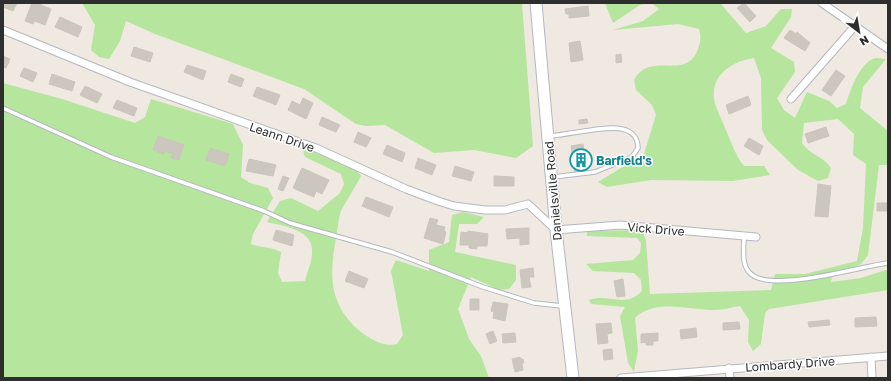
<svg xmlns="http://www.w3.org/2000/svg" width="891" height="381" viewBox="0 0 891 381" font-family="'Golos Text',sans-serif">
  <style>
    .green { fill: #b6e59e }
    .building { fill: #cbc7bf; stroke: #cbc5ba }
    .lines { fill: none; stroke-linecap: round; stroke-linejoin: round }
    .service-casing { stroke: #b4b7c1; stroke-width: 5.5 }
    .minor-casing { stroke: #b4b7c1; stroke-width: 9 }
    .secondary-casing { stroke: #b4b7c1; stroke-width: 13 }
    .service { stroke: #fff; stroke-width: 3.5 }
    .minor { stroke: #fff; stroke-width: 7 }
    .secondary { stroke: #fff; stroke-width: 11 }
    .labels { text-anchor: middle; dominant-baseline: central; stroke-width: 3; stroke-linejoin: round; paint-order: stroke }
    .street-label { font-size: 12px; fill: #2e2e2e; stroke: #fff }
    .culture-label { font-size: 12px; font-weight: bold; fill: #0d838f; stroke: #fff; text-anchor: start }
  </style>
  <rect width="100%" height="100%" fill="#efe9e1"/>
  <path class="green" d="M82 3H522L533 146 516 158 474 150 434 153 385 125 366 126 356 124 304 89 155 34 126 21 120 41 109 59 99 57 91 50 95 25Z
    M605 3H720L746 33 766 26 781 9H792L791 17 771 48 794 62 795 72 777 98 784 110 795 118 807 92 829 101 837 108 846 104C850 91 860 61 876 58 879 58 883 59 886 59L863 87 860 108 888 131V165H879L868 255 861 264 832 277 831 282 861 278 886 270H888V290L769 309 765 313 761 344 753 351 748 342 749 320 740 306C732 307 724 310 715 310 690 310 654 298 635 318L638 350 634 372 628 363 620 316 625 307 591 304 589 300C610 293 624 309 642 291L641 280 634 273 593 271 586 264 633 260 640 253 641 243 637 238 587 236V231L642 230 646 241 650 294 771 290 775 274H805L857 261 863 228 866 164 853 155 854 134 838 119 804 123 802 143C811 156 822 155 831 168L828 178 818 181 798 170 767 140 762 130 761 78 754 58C733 61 711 74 714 99 715 108 722 119 725 128 731 141 735 155 744 166H764L770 175 733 181 651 180 607 187 598 182 644 154 656 115 652 105 636 90 634 80C651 50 686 82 698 49 701 41 701 37 699 29L678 24 613 30 643 21 659 9 651 3 640 5 613 23Z
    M3 83 62 99 135 123 145 117 151 99 233 124 243 145 241 177 250 183 268 188 273 198 253 234 251 244C264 249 269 246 281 252L278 273 282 282 305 281C307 272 313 260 312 250 312 229 282 226 267 222L280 201 291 198 318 211 340 193 344 184 341 174 305 157 302 147 308 145 357 170 361 176C355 188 347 199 341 211 338 219 338 229 336 238 329 276 329 306 361 332 372 340 383 347 397 344L403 335 391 271 396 260 429 271V250L449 242 452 215 463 212 484 217 477 224H459L455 252 516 265V280L509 289 499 290 471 277 458 309 469 339 481 356 489 378H3Z"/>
  <path class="building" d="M3 3H17L13 11 3 7Z
    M32 3H42L41 5 51 9 45 25 35 21 33 24 25 21Z
    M744 3 756 16 750 22 737 8Z
    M588 6 589 16 569 18V14H566L565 9Z
    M60 17 82 27 78 37 55 27Z
    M790 30 796 34 797 32 810 43 805 51 784 38Z
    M580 41 583 60 571 62 569 43Z
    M134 47 153 53 150 62 131 56Z
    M621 54 622 62 616 63V55Z
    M3 56 10 59 6 68 3 67Z
    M187 65 206 71 203 80 184 72Z
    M24 68 37 73 33 82 20 76Z
    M836 70 845 76 831 96 822 90Z
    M52 74 75 82 72 91 49 84Z
    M231 74 244 79 241 87 228 82Z
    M85 86 102 94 97 103 80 95Z
    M257 87 280 95 276 105 253 96Z
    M748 96 751 105 729 114 726 105Z
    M303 98 313 103 306 119 288 110 292 101 300 105Z
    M117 100 137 108 134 116 113 108Z
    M322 117 340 125 336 132 319 125Z
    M587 119 588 123 579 124V120Z
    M826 127 829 136 808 143 805 134Z
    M358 132 371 138 366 147 354 142Z
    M158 136 184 145 179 160 171 158 173 154 165 151 164 154 153 150Z
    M749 138 763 146 759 155 744 146Z
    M583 144 585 157H589L590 162H586L587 171 575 173 571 146Z
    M387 145 405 153 402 162 383 154Z
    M210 148 229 154 225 166 206 160Z
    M418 158 436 165 432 175 415 168Z
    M249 159 276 165 273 176 246 171Z
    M455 166 474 172 471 181 452 176Z
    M302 168 329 180 322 194 316 191 314 197 293 188Z
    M283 176 289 178 283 191 278 189Z
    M494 176 514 177V186H494Z
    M818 184 831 186 828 217 815 216Z
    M366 197 393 207 389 217 362 206Z
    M877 203H888V211H877Z
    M430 218 438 220 436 225 445 227 444 231 446 232 443 244 424 238Z
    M529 228V244L520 245V238L507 239 506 229Z
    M276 230 294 235 292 246 273 240Z
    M468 231 488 234 487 246H477V249L469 248V245H460L461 232 468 233Z
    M533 268 534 277H529L531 287 522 288 520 270Z
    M349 271 368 279 364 288 345 281Z
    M623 279 625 296 617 297 614 281Z
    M470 299H479V310H470Z
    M493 302 508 304 505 321 493 318 494 312 491 311Z
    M876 317 877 326 855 327V318Z
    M829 320 830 325 809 327 808 322Z
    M739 322 740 329 723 330V323Z
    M611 323 612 333 607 334 608 343 598 344 596 324Z
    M696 328 697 337 681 339 680 330Z
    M493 331 497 341 490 344 486 334Z
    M515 333 516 342 503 343 502 334Z
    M658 333V341H653V345H646V342L641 343V334Z
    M612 349 613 359 604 360 603 350Z
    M520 357 521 359H523L524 363H522L523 370 515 372 512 359Z"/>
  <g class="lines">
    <g class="service-casing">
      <path id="service" d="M3 108 111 157 264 211 290 223 392 252 483 287 534 303 562 306
        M550 136C568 135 606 125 622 129 632 131 638 138 638 148L632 157 595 172 553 177
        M744 236C744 247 741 263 749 272 767 295 860 266 888 263"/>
    </g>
    <g class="minor-casing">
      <path id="minor" d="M822 3 888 49
        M3 30 130 82 316 148 406 189 438 201 454 206 485 210H505L528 204 556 230 620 225 756 237
        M791 99 855 26
        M871 357 872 378
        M729 368 730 378
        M621 378 888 356"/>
    </g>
    <g class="secondary-casing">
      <path id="secondary" d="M536 3 556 230 573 378"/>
    </g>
    <use href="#service" class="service"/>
    <use href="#minor" class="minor"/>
    <use href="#secondary" class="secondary"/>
  </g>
  <defs>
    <g id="building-ring" transform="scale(1.15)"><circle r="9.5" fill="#fff" stroke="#0f9aa8" stroke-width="1.5"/><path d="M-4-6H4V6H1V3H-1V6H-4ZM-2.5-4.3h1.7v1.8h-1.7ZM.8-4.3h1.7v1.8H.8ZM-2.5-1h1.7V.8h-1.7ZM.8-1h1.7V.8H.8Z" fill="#0f9aa8"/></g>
  </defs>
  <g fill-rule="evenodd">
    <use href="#building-ring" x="581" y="160"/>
  </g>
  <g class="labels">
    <g class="street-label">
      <text transform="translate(282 137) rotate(19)">Leann Drive</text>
      <text transform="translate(553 191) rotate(-95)">Danielsville Road</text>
      <text transform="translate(656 229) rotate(5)">Vick Drive</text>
      <text transform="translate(790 364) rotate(-4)">Lombardy Drive</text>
    </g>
    <g class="culture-label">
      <text x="596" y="160">Barfield's</text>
    </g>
  </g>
  <rect width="891" height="381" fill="none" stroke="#2e2e2e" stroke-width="8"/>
  <g transform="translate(859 32) rotate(149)" stroke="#ffffff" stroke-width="3" paint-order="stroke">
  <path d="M0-3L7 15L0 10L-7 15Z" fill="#2e2e2e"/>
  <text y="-6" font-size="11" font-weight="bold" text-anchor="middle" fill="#2e2e2e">N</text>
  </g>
</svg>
